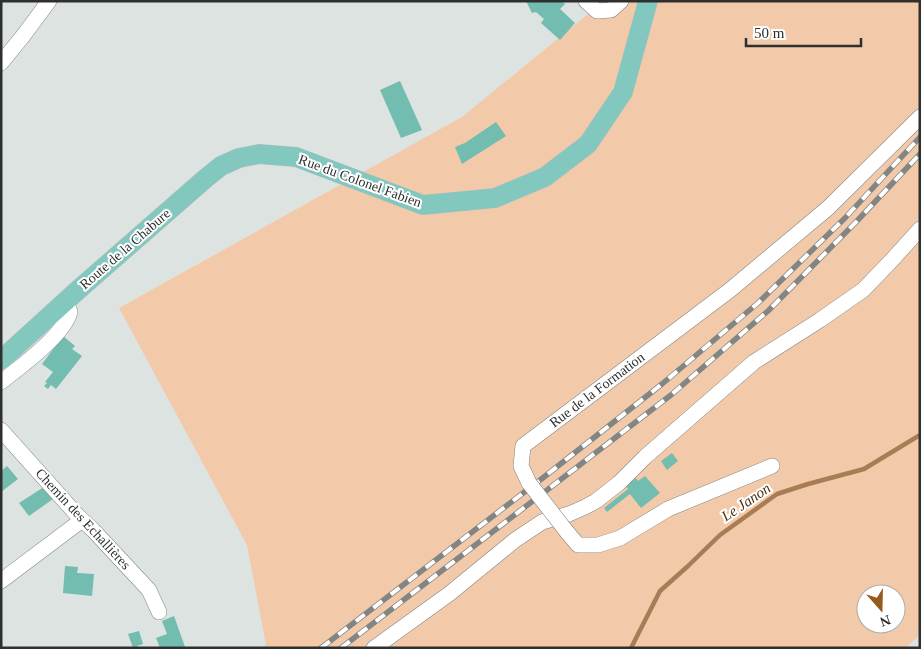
<svg xmlns="http://www.w3.org/2000/svg" width="921" height="649" viewBox="0 0 921 649" font-family="Georgia,serif">
  <style>
    .green { fill: #f2caa9; fill-rule: evenodd }
    .lines { fill: none; stroke-linecap: round; stroke-linejoin: round }
    .stream { stroke: #a97c56; stroke-width: 4.5 }
    .building { fill: #72bcb0 }
    .minor-casing { stroke: #808685; stroke-width: 16 }
    .major-casing { stroke: #bcbdbc; stroke-width: 20 }
    .minor { stroke: #fff; stroke-width: 15 }
    .major { stroke: #82c8bf; stroke-width: 19 }
    .rail-casing { stroke: #818684; stroke-width: 5.5 }
    .rail { stroke: #fff; stroke-width: 4; stroke-dasharray: 11; stroke-linecap: butt }
    .minor-bridge-casing { stroke: #808685; stroke-width: 16; stroke-linecap: butt }
    .minor-bridge { stroke: #fff; stroke-width: 15 }
    .labels { text-anchor: middle; dominant-baseline: central; stroke-width: 4; stroke-linejoin: round; paint-order: stroke }
    .street-label { font-size: 14px; fill: #2d302f; stroke: #fff }
    .water-label { font-size: 15px; font-style: italic; fill: #4d2d0e; stroke: #fff }
  </style>
  <rect width="100%" height="100%" fill="#dce3e1"/>
  <path class="green" d="M604 1H920V635L905 648H264L266 645 247 545 119 308 462 117ZM866 594H896V624H866Z"/>
  <g class="lines">
    <path class="stream" d="M631 648 660 591 688 566 720 535 777 494 808 484 864 469 920 435"/>
  </g>
  <path class="building" d="M526 1H562L565 4 560 9 575 23 560 40 541 23 544 19 536 12 532 13Z
    M400 81 422 130 401 138 380 90Z
    M496 122 506 136 462 164 455 147 465 143Z
    M63 336 75 346 72 349 82 356 56 389 51 385 48 389 44 386 47 383 45 382 53 372 42 364Z
    M672 453 678 461 667 470 661 461Z
    M7 466 18 479 1 492V471Z
    M645 476 660 493 641 508 630 494 607 512 604 508 628 489 626 486 636 478 638 481Z
    M44 487 53 499 29 516 19 503Z
    M65 566 78 567 77 573 94 574 92 596 63 593Z
    M174 616 185 647 160 648 156 638 167 634 162 621Z
    M139 631 143 644 137 646V648H133L128 634Z"/>
  <g class="lines">
    <g class="minor-casing">
      <path id="minor" d="M586 1 597 11 611 10 621 1
        M1 63 23 36 49 1
        M1 382C20 367 64 335 70 312L69 309 64 303
        M1 430 78 516 93 530 149 590 159 612
        M529 483 521 466 523 446 730 290 828 208 920 117
        M567 532 578 545H598L620 538 668 509 772 466
        M1 581 82 520
        M374 648 449 594 515 540 542 522 569 514 585 507 596 501 619 483 645 457 754 362 820 320 863 290 892 260 920 229"/>
    </g>
    <g class="major-casing">
      <path id="major" d="M1 360 78 290 206 178 221 166 239 158 259 154 296 157 423 205 495 198 545 177 588 144 623 92 648 1"/>
    </g>
    <use href="#minor" class="minor"/>
    <use href="#major" class="major"/>
    <g class="rail-casing">
      <path id="rail" d="M321 648 544 477 662 384 758 303 845 218 920 137
        M341 648 671 395 768 311 856 222 920 154"/>
    </g>
    <use href="#rail" class="rail"/>
    <g class="minor-bridge-casing">
      <path id="minor-bridge" d="M529 483 567 532"/>
    </g>
    <use href="#minor-bridge" class="minor-bridge"/>
  </g>
  <g class="labels">
    <g class="street-label">
      <text transform="translate(360 181) rotate(20)">Rue du Colonel Fabien</text>
      <text transform="translate(125 249) rotate(-41)">Route de la Chabure</text>
      <text transform="translate(597 390) rotate(-37)">Rue de la Formation</text>
      <text transform="translate(83 519) rotate(47)">Chemin des Echallières</text>
    </g>
    <g class="water-label">
      <text transform="translate(746 502) rotate(-34)">Le Janon</text>
    </g>
  </g>
  <rect width="921" height="649" fill="none" stroke="#2d302f" stroke-width="5"/>
  <g transform="translate(881 609) rotate(160)"><circle r="24" fill="#ffffff" stroke="#abacac"/>
  <path d="M0-4L9 19L0 12L-9 19Z" fill="#975a1d"/>
  <text y="-8" font-size="14" font-weight="bold" text-anchor="middle" fill="#2d302f">N</text>
  </g>
  <path d="M746 38v8h115v-8" fill="none" stroke="#2d302f" stroke-width="2.5"/>
  <text x="754" y="38" font-size="15" fill="#2d302f" stroke="#ffffff" stroke-width="4" paint-order="stroke">50 m</text>
</svg>
